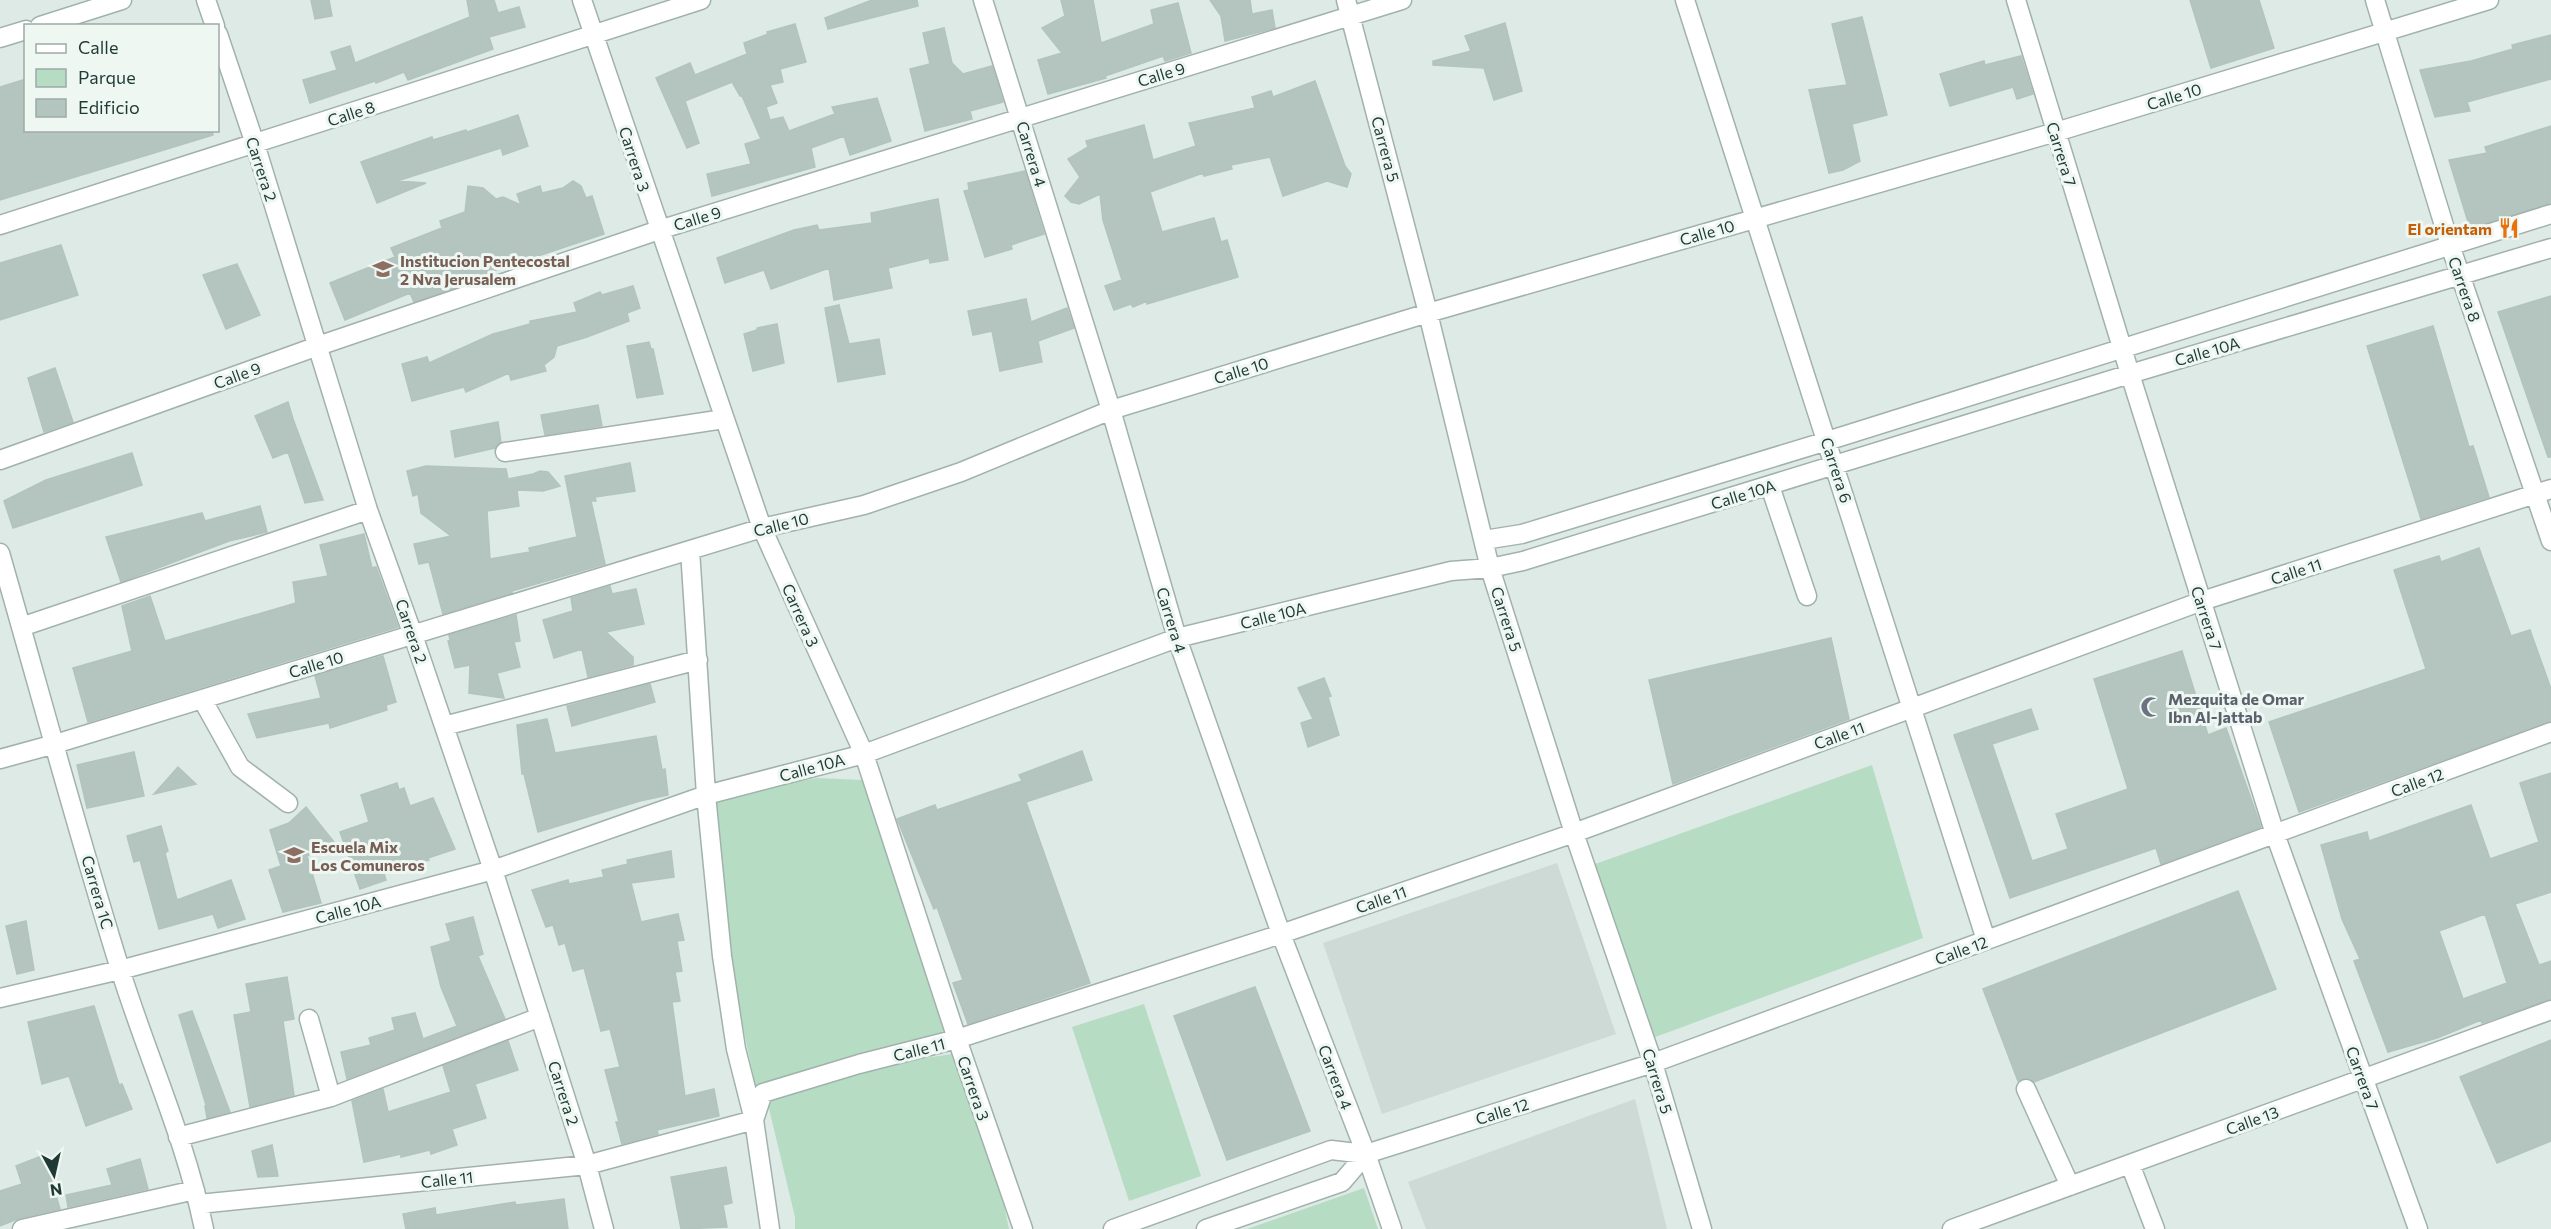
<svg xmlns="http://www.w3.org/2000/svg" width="2551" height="1229" viewBox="0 0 2551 1229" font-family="Commissioner,sans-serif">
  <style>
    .built { fill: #cddad5 }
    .green { fill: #b6dcc4 }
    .building { fill: #b4c5bf; stroke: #b1c4bd; stroke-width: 1.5; fill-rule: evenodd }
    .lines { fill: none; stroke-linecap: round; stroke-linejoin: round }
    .minor-casing { stroke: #a1b2ad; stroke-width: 21 }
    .minor { stroke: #fff; stroke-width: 18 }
    .labels { text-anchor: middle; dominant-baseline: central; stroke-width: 6; stroke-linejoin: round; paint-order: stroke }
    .street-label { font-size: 16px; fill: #1f3a35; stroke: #eff7f3 }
    .food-label { font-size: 16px; font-weight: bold; fill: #c56008; stroke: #eff7f3; text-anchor: end }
    .education-label { font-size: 16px; font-weight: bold; fill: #785e54; stroke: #eff7f3; text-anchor: start }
    .worship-label { font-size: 16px; font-weight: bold; fill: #5b616d; stroke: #eff7f3; text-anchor: start }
  </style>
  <rect width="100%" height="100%" fill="#deeae6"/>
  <path class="built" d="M1557 863 1616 1034 1382 1114 1323 943Z
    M1635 1099 1667 1229H1426L1408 1182Z"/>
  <path class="green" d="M1872 765 1923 938 1650 1039 1587 867Z
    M817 778 863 780 914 918 949 1037 757 1093 729 961 711 798Z
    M1144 1004 1201 1176 1129 1201 1072 1027Z
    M952 1054 995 1162 1009 1229H795V1217L766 1096 892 1063Z
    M1364 1188 1378 1229H1247Z"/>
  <path class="building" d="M311 0H329L332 16 315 19Z
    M467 0H494L498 13 519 7 525 27 489 37 493 49 408 80 404 72 376 83 375 81 310 103 303 80 337 70 331 52 350 46 355 63 470 17Z
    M872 0H917L918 6 828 29 825 18Z
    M1061 0H1093L1101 43 1154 24 1151 10 1178 3 1191 53 1165 61 1163 56 1105 76 1106 78 1048 94 1038 60 1062 53 1042 28 1065 16Z
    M1210 0H1250L1252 14 1272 10 1275 28 1225 41 1221 16Z
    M2190 0H2259L2274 48 2211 68Z
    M1862 17 1887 115 1852 124 1860 161 1843 170 1829 173 1809 90 1847 85 1832 24Z
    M1505 23 1522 91 1494 100 1484 68 1433 65V61L1471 51 1465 36Z
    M795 24 806 62 780 69 783 82 770 85 777 103 766 107 770 120 783 117 789 131 835 114 832 107 877 98 891 141 850 155 844 136 811 148 815 167 712 196 707 174 751 164 745 144 761 139 742 96H740L732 82 685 101 699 143 687 148 656 78 690 63 695 75 747 54 744 43 768 34 767 32Z
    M944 28 952 63 963 74 992 66 1003 102 970 111 972 119 925 131 910 69 930 64 923 33Z
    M2551 35V79L2467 102 2470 111 2435 117 2420 70 2471 61 2513 49 2512 45Z
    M2021 56 2033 94 2017 99 2013 87 1950 106 1940 74 1984 61 1985 65Z
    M26 79V130H212L213 135 0 200V87Z
    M1315 81 1345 166 1351 174 1347 187 1327 181 1283 196 1270 157 1231 165 1232 169 1204 176 1203 173 1150 192 1162 232 1214 218 1221 242 1227 240 1238 277 1147 304V301L1133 307 1131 304 1114 310 1105 286 1122 280 1103 220 1100 194 1079 204 1071 202 1065 196 1080 177 1068 159 1088 147 1086 141 1144 125 1153 160 1196 146 1189 123 1255 108 1252 97 1271 91 1273 97Z
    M518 115 528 146 503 155 501 148 397 181 426 183 377 203 361 162 432 137 433 140 466 130 467 132Z
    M2551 126V203L2470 228 2449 160 2487 153 2485 147Z
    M1025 171 1044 234 1011 245 1012 249 985 257 964 191 969 190 968 183Z
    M573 181 581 186 586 198 592 196 604 234 487 273 488 276 414 302 410 293 345 320 330 283 395 257 391 248 442 228 440 221 465 212 468 186 483 188 496 199 503 197 521 205 517 194 540 186 542 193 563 188Z
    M938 199 948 260 930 263 929 258 888 268 892 288 834 300 829 268 771 289 764 270 725 283 717 258 794 230 817 225 819 230 872 223 871 213Z
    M61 245 78 295 0 320V263Z
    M237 264 260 315 226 329 203 275Z
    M633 286 640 308 627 313 629 321 587 337 557 346 554 357 544 365 546 371 511 380 509 373 466 392 464 387 412 401 402 364 427 357 429 363 493 334 530 324V321L577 312 574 303 600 292 602 295Z
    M2551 296V457H2548L2498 312Z
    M1026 299 1031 322 1067 308 1074 328 1038 341 1042 362 1000 371 992 331 973 335 968 311Z
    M839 305 849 344 879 339 885 374 838 382 825 308Z
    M777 324 784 363 753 371 744 334 757 330V328Z
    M2433 326 2469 447 2473 446 2489 497 2421 519 2367 346Z
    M649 342 651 349H653L663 394 637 398 627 346Z
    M55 368 73 422 44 432 28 378Z
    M288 402 293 419 323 500 305 503 288 452 273 458 255 416Z
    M598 405 602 426 545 435 541 415Z
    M498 422 501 442 495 448 455 457 451 431Z
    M132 453 142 485 13 528 4 501 46 480Z
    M630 463 635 491 595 497 596 501H591L605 564 512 591V593L443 614 429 562 419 564 414 544 451 536 421 513 418 494 413 496 407 471 426 466 506 469 508 479 533 474 540 471 548 472 560 486 543 491 517 490 519 506 487 511 490 559 530 552 529 548 577 537 565 476Z
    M260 506 267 532 229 541 121 582 106 537 202 513 205 521Z
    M364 534 372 568 376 567 398 627 88 722 73 668 132 651 122 606 150 596 165 641 296 603 293 582 328 576 320 545Z
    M2479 548 2511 636 2530 630 2551 689V721L2299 812 2269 722 2426 669 2394 570 2439 556 2441 562Z
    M610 586 612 594 636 589 644 624 606 632 633 657V665L588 677 582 649 554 658 543 620 573 611 571 598Z
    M516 615 520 641 514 642 520 667 497 673 504 698 469 693 470 665 455 668 448 641 450 640 449 635Z
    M1831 638 1849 719 1673 784 1649 680Z
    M2182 651 2208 735 2226 728 2261 827 2161 864 2156 848 2010 898 1954 735 2031 709 2038 729 1992 744 2032 861 2068 849 2056 814 2128 789 2094 679Z
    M383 656 396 702 386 705 387 710 330 728 329 723 257 738 248 714 321 698 315 676Z
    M1324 678 1331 696 1328 697 1339 735 1308 747 1301 723 1313 719 1298 688Z
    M650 684 655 702 572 726 567 706Z
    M547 719 555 753 656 736 662 770 665 769 668 795 640 801 538 832 524 774H522L517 725Z
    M1082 751 1092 780 1026 802 1090 983 968 1024 953 983 963 980 937 907 934 909 897 819 935 805 937 810 1022 781 1019 775Z
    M134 752 144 796 87 808 77 765Z
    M178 767 196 784 154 794Z
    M2551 773V892L2515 904 2539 965 2551 961V999L2482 1023 2481 1020 2437 1038 2388 1052 2354 961 2360 959 2342 919 2321 845 2367 832 2369 841 2471 805 2490 859 2539 842 2520 783ZM2485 914 2507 983 2463 999 2439 931Z
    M397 783 399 790 404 788 410 806 433 798 455 849 428 858 429 860 384 874 386 880 360 889 340 832 369 822 361 795Z
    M306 807 334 842 307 856 321 903 283 912 269 870 281 866 270 830 289 823Z
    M161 826 168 851 165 853 177 900 231 880 245 919 218 928 213 914 159 929 140 860 134 862 127 836Z
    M671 851 674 877 631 883 641 922 678 914 684 940 677 941 682 971 675 972 680 1001 672 1002 685 1096 714 1089 719 1116 657 1130 658 1134 622 1144 616 1122H619L605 1070 620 1067 610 1029 601 1031 584 968 573 971 565 943 559 945 553 925 546 927 532 890 568 880 569 884 604 877 602 870 628 864 627 860Z
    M2238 891 2276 989 2034 1082 2027 1078 2018 1081 1983 989Z
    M473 917 483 954 478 956 505 1019 347 1079 341 1052 371 1045 369 1038 395 1030 392 1018 415 1013 423 1039 457 1026 441 987 431 947 451 941 446 924Z
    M26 921 34 970 17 974 6 926Z
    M287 977 294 1019 283 1021 294 1095 250 1107 234 1015 251 1012 246 984Z
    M1255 987 1310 1131 1227 1160 1174 1016Z
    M94 1006 119 1085 122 1084 132 1109 86 1126 69 1076 42 1084 28 1022Z
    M192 1011 230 1112 207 1118 205 1106 206 1105 179 1015Z
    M2551 1040V1141L2497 1163 2460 1077Z
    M508 1041 518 1070 475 1084 486 1118 452 1129 457 1145 431 1154 430 1150 401 1157V1154L364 1162 352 1101 383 1089 388 1112 451 1092 443 1066Z
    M272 1145 278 1176 258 1177 252 1151Z
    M44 1155 60 1209 20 1218 0 1226V1191L22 1184 16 1166Z
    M140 1159 148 1189 68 1207 66 1195 112 1185 107 1169Z
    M726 1167 732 1203 723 1205 727 1227 681 1229 671 1177Z
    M564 1199 568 1229H406L403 1214 435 1208 436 1215 515 1202 516 1205Z"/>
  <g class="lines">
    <g class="minor-casing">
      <path id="minor" d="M206 0 215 26
        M582 0 762 528 864 754 957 1039 1023 1229
        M983 0 1111 410 1177 638 1281 934 1366 1154 1392 1229
        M1346 0 1428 313 1490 568 1574 833 1653 1063 1702 1229
        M1685 0 1986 940
        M2016 0 2130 374 2275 834 2418 1229
        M2375 0 2450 245 2551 541
        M40 26 122 0
        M218 34 255 144 368 510 413 635 493 870 587 1165 604 1229
        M0 38 26 30
        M0 225 701 0
        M505 452 724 419
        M0 460 318 346 659 230 1402 0
        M1770 486 1807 596
        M1484 540 1522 534 1827 441 2551 214
        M690 550 706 795 722 956 736 1049 754 1120 770 1229
        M0 553C40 692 77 831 120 969 147 1056 186 1140 204 1229
        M21 627 368 510
        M202 699 240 767 288 803
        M444 726 698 660
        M0 759 55 744 762 528 864 505 961 472 1111 410 1428 313 2056 132 2489 0
        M0 998 120 970 493 870 706 795 864 754 1177 638 1451 571 1490 568 1523 561 2130 374 2551 248
        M309 1019 331 1097
        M2026 1089 2070 1186
        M178 1137 331 1097 540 1017
        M2130 1164 2155 1229
        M199 1204 587 1165 754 1120 763 1093 859 1064 957 1039 1281 934 1574 833 2202 601 2551 489
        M22 1229 195 1190
        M1113 1229 1331 1150 1366 1154 1653 1063 2551 732
        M1206 1229 1342 1182 1366 1154
        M1952 1229 2551 1010"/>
    </g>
    <use href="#minor" class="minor"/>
  </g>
  <defs>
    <g id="restaurant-bare" transform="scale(1.62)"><path d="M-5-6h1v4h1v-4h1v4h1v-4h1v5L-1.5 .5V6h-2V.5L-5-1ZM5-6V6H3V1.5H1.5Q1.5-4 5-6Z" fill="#e8710a" stroke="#eff7f3" stroke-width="2.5" paint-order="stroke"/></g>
    <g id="school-bare" transform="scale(1.62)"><path d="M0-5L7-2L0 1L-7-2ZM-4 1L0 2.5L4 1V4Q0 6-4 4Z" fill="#8d6e63" stroke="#eff7f3" stroke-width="2.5" paint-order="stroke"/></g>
    <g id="mosque-bare" transform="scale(1.62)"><path d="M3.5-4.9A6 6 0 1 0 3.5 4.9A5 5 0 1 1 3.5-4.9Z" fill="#6b7280" stroke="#eff7f3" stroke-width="2.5" paint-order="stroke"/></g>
  </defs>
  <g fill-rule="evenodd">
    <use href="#restaurant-bare" x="2509" y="228"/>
    <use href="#school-bare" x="383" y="269"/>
    <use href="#mosque-bare" x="2151" y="707"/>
    <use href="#school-bare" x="294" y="855"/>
  </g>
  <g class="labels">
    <g class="street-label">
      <text transform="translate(1161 74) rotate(-17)">Calle 9</text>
      <text transform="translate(2174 96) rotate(-17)">Calle 10</text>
      <text transform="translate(351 113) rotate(-18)">Calle 8</text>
      <text transform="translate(1386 149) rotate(75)">Carrera 5</text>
      <text transform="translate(1032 154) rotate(73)">Carrera 4</text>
      <text transform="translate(2062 154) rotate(73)">Carrera 7</text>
      <text transform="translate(635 159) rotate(72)">Carrera 3</text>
      <text transform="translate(262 169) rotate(72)">Carrera 2</text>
      <text transform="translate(697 218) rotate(-17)">Calle 9</text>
      <text transform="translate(1707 232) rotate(-16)">Calle 10</text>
      <text transform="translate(2465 289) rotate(71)">Carrera 8</text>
      <text transform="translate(2207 351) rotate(-16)">Calle 10A</text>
      <text transform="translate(1241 370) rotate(-17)">Calle 10</text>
      <text transform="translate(237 375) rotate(-20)">Calle 9</text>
      <text transform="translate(1837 470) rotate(72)">Carrera 6</text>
      <text transform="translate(1743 494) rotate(-17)">Calle 10A</text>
      <text transform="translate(781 524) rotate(-14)">Calle 10</text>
      <text transform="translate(2296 571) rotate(-18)">Calle 11</text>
      <text transform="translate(801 615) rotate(66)">Carrera 3</text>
      <text transform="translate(1273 615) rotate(-14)">Calle 10A</text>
      <text transform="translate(2207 618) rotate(72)">Carrera 7</text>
      <text transform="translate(1507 619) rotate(72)">Carrera 5</text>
      <text transform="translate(1172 620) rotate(73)">Carrera 4</text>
      <text transform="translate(412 631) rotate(71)">Carrera 2</text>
      <text transform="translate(316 664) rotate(-17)">Calle 10</text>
      <text transform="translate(1839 735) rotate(-20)">Calle 11</text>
      <text transform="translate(812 767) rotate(-15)">Calle 10A</text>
      <text transform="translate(2417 782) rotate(-20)">Calle 12</text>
      <text transform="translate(98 892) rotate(74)">Carrera 1C</text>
      <text transform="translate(1381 899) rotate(-19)">Calle 11</text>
      <text transform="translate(348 909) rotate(-15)">Calle 10A</text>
      <text transform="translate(1961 950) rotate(-20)">Calle 12</text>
      <text transform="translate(919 1049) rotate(-14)">Calle 11</text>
      <text transform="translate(1336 1077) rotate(69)">Carrera 4</text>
      <text transform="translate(2363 1078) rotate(70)">Carrera 7</text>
      <text transform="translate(1658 1081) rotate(73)">Carrera 5</text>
      <text transform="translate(974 1088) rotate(71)">Carrera 3</text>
      <text transform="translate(564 1093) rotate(72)">Carrera 2</text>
      <text transform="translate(1502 1111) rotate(-17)">Calle 12</text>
      <text transform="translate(2252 1120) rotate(-20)">Calle 13</text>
      <text transform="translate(447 1179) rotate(-6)">Calle 11</text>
    </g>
    <g class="food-label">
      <text x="2492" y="228">El orientam</text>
    </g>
    <g class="education-label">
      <text x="400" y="260">Institucion Pentecostal<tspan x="400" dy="18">2 Nva Jerusalem</tspan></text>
      <text x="311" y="846">Escuela Mix<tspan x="311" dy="18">Los Comuneros</tspan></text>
    </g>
    <g class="worship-label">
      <text x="2168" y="698">Mezquita de Omar<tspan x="2168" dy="18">Ibn Al-Jattab</tspan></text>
    </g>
  </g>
  <rect x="24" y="24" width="195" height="108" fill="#eff7f3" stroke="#9caba7" stroke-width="1.5"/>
  <rect x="36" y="44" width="30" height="9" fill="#ffffff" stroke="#9caba7" stroke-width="1.5"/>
  <text x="78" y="54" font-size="18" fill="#1f3a35">Calle</text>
  <rect x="36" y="69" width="30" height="18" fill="#b6dcc4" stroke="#9caba7" stroke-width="1.5"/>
  <text x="78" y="84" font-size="18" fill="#1f3a35">Parque</text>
  <rect x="36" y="99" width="30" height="18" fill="#b4c5bf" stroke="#9caba7" stroke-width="1.5"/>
  <text x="78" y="114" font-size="18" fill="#1f3a35">Edificio</text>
  <g transform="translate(54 1175) rotate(172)" stroke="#eff7f3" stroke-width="4.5" paint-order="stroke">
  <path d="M0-4.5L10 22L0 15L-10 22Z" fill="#1f3a35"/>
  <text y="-9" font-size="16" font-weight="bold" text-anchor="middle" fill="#1f3a35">N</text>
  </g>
</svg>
